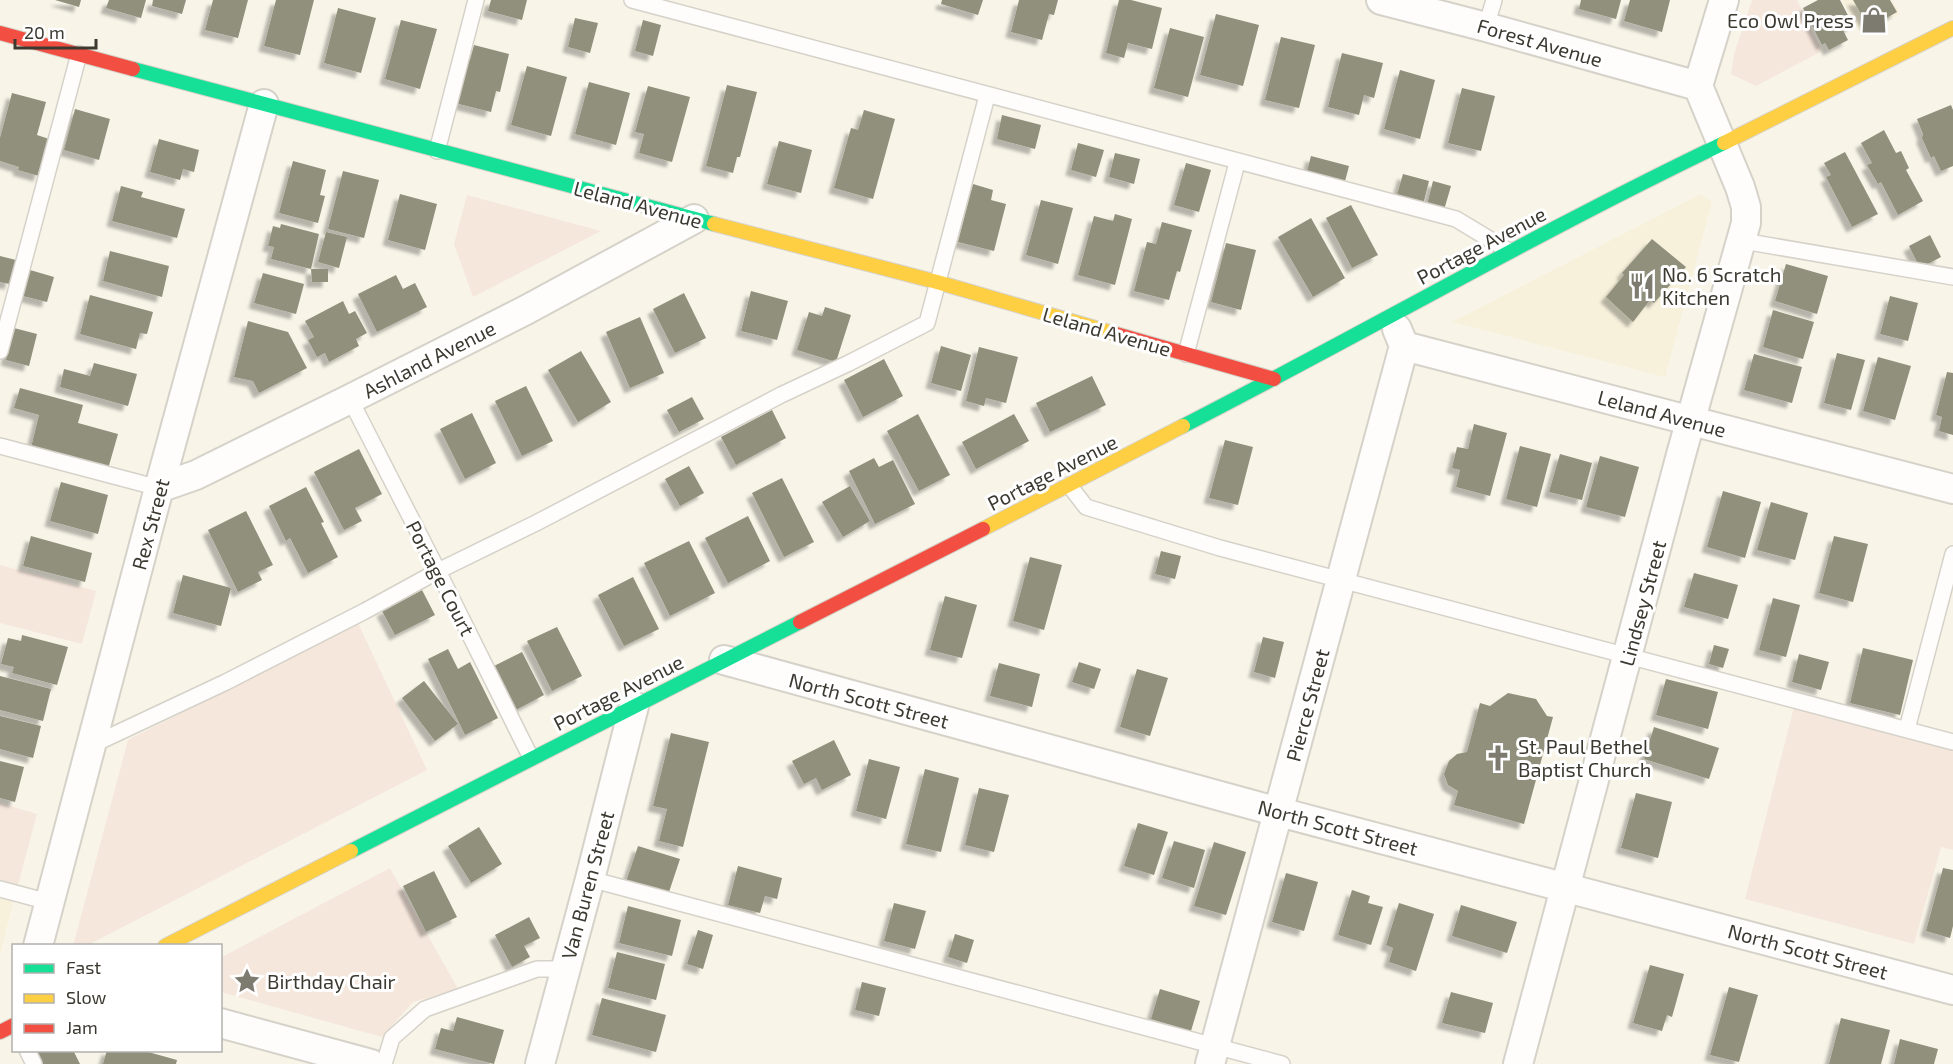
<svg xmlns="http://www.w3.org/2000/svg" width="1953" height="1064" viewBox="0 0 1953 1064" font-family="'Exo 2',sans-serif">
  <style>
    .built { fill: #f7f1db }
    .green { fill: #f6e7dc }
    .building { fill: #90907d; filter: url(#shadow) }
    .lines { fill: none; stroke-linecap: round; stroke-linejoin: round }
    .lane-casing { stroke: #d5d2c9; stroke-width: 18 }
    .street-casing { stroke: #d5d2c9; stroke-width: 32 }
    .fast-casing { stroke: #d5d2c9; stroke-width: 16 }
    .slow-casing { stroke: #d5d2c9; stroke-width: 16 }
    .jam-casing { stroke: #d5d2c9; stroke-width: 16 }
    .lane { stroke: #fefdfc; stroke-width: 15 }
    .street { stroke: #fefdfc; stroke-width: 28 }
    .fast { stroke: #16e098; stroke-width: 14 }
    .slow { stroke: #ffcf43; stroke-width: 14 }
    .jam { stroke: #f24e42; stroke-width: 14 }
    .labels { text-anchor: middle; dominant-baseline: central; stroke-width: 6; stroke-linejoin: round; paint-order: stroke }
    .poi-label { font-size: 20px; fill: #3b3930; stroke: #fff; text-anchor: start }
    .street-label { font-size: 20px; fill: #3b3930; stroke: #fff }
  </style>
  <defs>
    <filter id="shadow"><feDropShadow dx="-5.5" dy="5.5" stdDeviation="1.5" flood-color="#0004"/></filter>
  </defs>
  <rect width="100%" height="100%" fill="#f8f4e8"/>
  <path class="built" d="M1842 0H1892L1900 14 1860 33Z
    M1701 194 1712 202 1665 377 1452 322Z
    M0 895 14 899 0 955Z"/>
  <path class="green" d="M1752 0H1797L1822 51 1756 86 1731 74 1734 54Z
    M467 195 601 231 473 297 454 244Z
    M0 565 96 591 82 644 0 623Z
    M358 623 427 770 88 945 73 946 128 740Z
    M1794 707 1953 750V850L1941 847 1914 944 1745 899Z
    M0 803 37 814 18 885 0 880Z
    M390 868 458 989 413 1002 382 1037 221 992 220 958Z"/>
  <path class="building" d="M55 0H81L79 7Z
    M109 0H146L141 18 106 8Z
    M153 0H186L182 14 152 6Z
    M213 0H248L238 38 205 30Z
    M276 0H314L300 55 264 46Z
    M491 0H527L522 20 488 11Z
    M942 0H983L978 15 941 4Z
    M1019 0H1058L1054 15 1049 14 1042 40 1011 32Z
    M1119 0H1131L1162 8 1152 49 1128 43 1124 58 1106 53Z
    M1581 0H1621L1616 19 1579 9Z
    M1630 0H1670L1662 32 1624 21Z
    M1818 0H1840L1853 25 1843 30 1848 40 1829 50 1825 43 1822 45 1803 8Z
    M1853 0H1890L1897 12 1869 28Z
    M338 8 376 18 361 73 324 63Z
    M1216 14 1259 25 1243 86 1200 75Z
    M575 18 598 23 590 53 568 47Z
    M401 20 437 29 420 89 385 79Z
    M643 20 661 25 653 56 635 51Z
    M1170 28 1204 37 1188 97 1154 88Z
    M1281 37 1315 45 1299 108 1265 100Z
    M474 45 509 54 500 92 496 91 491 112 455 103 466 59 470 60Z
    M1342 53 1383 63 1374 98 1364 95 1359 115 1328 107Z
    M527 66 567 77 551 136 511 125Z
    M1400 70 1435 80 1420 139 1384 129Z
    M589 82 630 93 616 145 575 134Z
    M727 85 757 92 740 157H737L733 173 706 166Z
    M648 86 690 97 672 162 639 153 644 134 635 132Z
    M1462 88 1495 96 1481 151 1448 143Z
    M12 93 46 102 37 135 49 139 39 176 18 170 19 167 0 161V138Z
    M1951 105 1953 110V166L1941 171 1934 156 1931 158 1922 138 1923 134 1917 119Z
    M75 109 110 119 99 160 64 150Z
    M864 110 895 119 873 199 834 188 851 128 858 130Z
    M1002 115 1041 125 1035 149 997 139Z
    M1884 130 1896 153 1901 151 1909 168 1906 170 1923 201 1898 215 1881 182 1878 184 1867 165 1872 163 1861 143Z
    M159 139 199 150 194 172 183 169 180 180 150 172Z
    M779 141 812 150 801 193 767 184Z
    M1078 143 1104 150 1096 177 1071 170Z
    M1845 152 1878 214 1852 227 1826 177 1831 175 1824 163Z
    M1115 153 1140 159 1134 184 1109 177Z
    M1311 156 1349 166 1344 185 1306 175Z
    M293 161 326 170 320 195 325 196 318 223 279 213Z
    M1186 163 1211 170 1199 212 1174 205Z
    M343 171 379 180 364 238 328 229Z
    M1403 174 1429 181 1423 205 1396 198Z
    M1433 181 1451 186 1444 210 1427 205Z
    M973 184 993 190 991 200 1006 204 994 251 958 242Z
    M121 186 143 192 141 197 185 209 177 238 112 221Z
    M400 194 437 204 425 250 388 240Z
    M1041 200 1073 208 1058 264 1026 255Z
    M1351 205 1378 255 1352 268 1326 218Z
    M1115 214 1132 219 1115 285 1078 275 1094 216 1113 221Z
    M1311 218 1345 278 1313 297 1278 237Z
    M1162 222 1192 230 1180 272 1177 271 1169 300 1134 291 1147 242 1156 244Z
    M281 224 319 234 311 269 271 259 274 247 268 246 273 226 280 228Z
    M326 232 347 237 339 268 318 262Z
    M1930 235 1941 257 1920 268 1909 246Z
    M1652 239 1686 267 1654 303 1650 300 1633 322 1606 297 1624 275 1622 273Z
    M1226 243 1256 250 1241 310 1211 302Z
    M110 251 169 266 162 297 103 281Z
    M0 256 16 260 10 284 0 282Z
    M1786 264 1828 276 1817 314 1775 301Z
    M311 269H328V282H312Z
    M30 270 54 277 47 302 23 296Z
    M263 273 304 284 296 314 254 303Z
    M396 275 403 289 415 283 427 307 377 332 358 294Z
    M751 291 788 301 777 340 741 331Z
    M684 293 706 338 675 353 653 309Z
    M90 295 153 312 147 334 140 333 136 349 80 334Z
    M1890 296 1918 303 1908 341 1880 334Z
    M343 301 349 314 355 311 367 333 356 339 359 346 329 362 325 353 317 357 308 340 314 337 305 321Z
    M825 307 851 315 836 362 797 350 809 312 822 316Z
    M1773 310 1814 322 1803 359 1763 347Z
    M640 317 664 373 630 388 606 332Z
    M248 321 288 332 307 368 259 393 253 381 234 377Z
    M14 328 37 334 29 366 6 360Z
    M941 346 971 355 961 391 931 383Z
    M979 347 1018 357 1006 403 986 398 984 406 966 401Z
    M581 351 611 402 578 422 548 370Z
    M1837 353 1865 360 1851 410 1824 403Z
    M1754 354 1802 367 1792 403 1744 390Z
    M1878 357 1911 366 1895 420 1863 411Z
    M884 359 903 396 863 417 844 380Z
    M94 363 137 374 128 406 60 387 64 369 90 376Z
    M1947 372 1953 373V435L1939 431 1942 417 1936 415Z
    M1092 376 1106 405 1050 432 1036 403Z
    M526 386 553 441 522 456 495 401Z
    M20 388 83 405 78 423 118 434 108 469 31 448 39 415 14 408Z
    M692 397 704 419 679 432 667 410Z
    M772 410 786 438 736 465 721 437Z
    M472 413 496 463 465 479 440 429Z
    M918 414 950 475 919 491 887 431Z
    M1014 414 1029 441 976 469 962 442Z
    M1474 424 1507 433 1490 496 1456 487 1460 470 1452 468 1457 447 1468 449Z
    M1225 440 1253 447 1238 505 1209 498Z
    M1520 446 1551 454 1537 507 1506 499Z
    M359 449 382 494 355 508 362 521 344 530 314 472Z
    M1560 454 1592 463 1582 500 1549 492Z
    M1600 456 1639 467 1625 517 1586 507Z
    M874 458 879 467 893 460 915 504 875 524 849 471Z
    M689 466 704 493 680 506 665 479Z
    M782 478 814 542 784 557 752 493Z
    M61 482 108 495 98 534 50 521Z
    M850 486 870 521 843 537 822 502Z
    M306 487 324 522 321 523 338 557 308 573 290 538 286 541 269 506Z
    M1723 491 1761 502 1745 558 1707 547Z
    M1771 502 1808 513 1795 560 1757 550Z
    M246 511 273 565 258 572 262 580 238 592 208 530Z
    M748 516 770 561 728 583 705 538Z
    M31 536 92 553 85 582 23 566Z
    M1834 536 1868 544 1853 602 1819 593Z
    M689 541 715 593 670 616 644 563Z
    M1161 551 1181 556 1175 579 1155 574Z
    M1030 557 1062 565 1044 630 1013 621Z
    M1694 573 1738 585 1728 619 1684 607Z
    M183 575 231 588 221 626 173 613Z
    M633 577 659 629 624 646 598 595Z
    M422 590 435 615 395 635 382 611Z
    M945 596 977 605 962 658 930 650Z
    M1773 598 1800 605 1786 657 1759 650Z
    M557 627 582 676 552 691 527 641Z
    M22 635 68 647 57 685 12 673 14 667 1 664 8 638 21 641Z
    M1263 637 1284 642 1275 678 1254 672Z
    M1714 645 1729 649 1723 668 1709 664Z
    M1863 648 1913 660 1900 715 1850 703Z
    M448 649 458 669 470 662 498 718 465 735 428 659Z
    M522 652 544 695 514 711 492 667Z
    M1799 654 1829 662 1821 690 1792 682Z
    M1079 662 1101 669 1094 689 1072 682Z
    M999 663 1040 674 1032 707 990 696Z
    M1137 669 1168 678 1150 736 1120 727Z
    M0 676 51 689 43 721 0 710Z
    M1666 679 1718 692 1708 729 1656 715Z
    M424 681 458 724 435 741 402 698Z
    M1508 693 1536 699 1547 716 1553 717 1524 824 1454 805 1458 791 1448 785 1444 774 1449 761 1457 754 1467 752 1480 703 1490 706Z
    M0 716 41 726 33 758 0 749Z
    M1654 727 1719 748 1709 779 1644 759Z
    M671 733 709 742 683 847 659 841 667 809 653 806Z
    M834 740 851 775 822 790 816 778 804 784 792 761Z
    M869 759 900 767 886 819 856 811Z
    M0 761 24 767 15 802 0 798Z
    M925 769 959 778 941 852 906 844Z
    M979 788 1009 795 994 852 965 845Z
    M1636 793 1672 802 1658 858 1621 848Z
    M1138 823 1168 832 1154 875 1124 866Z
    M479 827 502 864 471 883 448 846Z
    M1174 841 1205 850 1194 888 1162 878Z
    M1214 842 1246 852 1226 915 1194 906Z
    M638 846 680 859 668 895 626 882Z
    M738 866 782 878 777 899 765 896 760 913 728 905Z
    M1943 868 1953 870V926L1950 938 1926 931Z
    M434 871 457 917 426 932 403 886Z
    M1286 873 1318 882 1304 931 1272 922Z
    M1352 890 1370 896 1368 903 1383 907 1371 945 1338 935Z
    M894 903 926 911 915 949 884 941Z
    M1399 903 1434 914 1416 971 1389 962 1393 948 1386 945Z
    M1461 905 1517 922 1507 953 1452 936Z
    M628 906 681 920 672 956 619 943Z
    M529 917 540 938 524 946 530 957 512 967 495 935Z
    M698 930 713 935 703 969 687 964Z
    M955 934 974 940 967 963 948 957Z
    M617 952 665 964 656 1000 608 988Z
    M1650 965 1684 974 1672 1017 1667 1015 1662 1031 1633 1023Z
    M862 982 886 988 879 1016 855 1010Z
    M1729 987 1758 995 1739 1062 1710 1055Z
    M1160 989 1200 1001 1191 1031 1151 1019Z
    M1451 992 1493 1003 1485 1033 1442 1023Z
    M602 998 666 1015 656 1052 592 1035Z
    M457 1017 504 1030 494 1064 435 1049 441 1028 453 1031Z
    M1841 1018 1890 1030 1881 1064H1829Z
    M1900 1039 1938 1049 1934 1064H1894Z
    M42 1050H73L80 1064H41L36 1054Z
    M107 1050H141L177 1060 176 1064H103Z"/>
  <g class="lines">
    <g class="lane-casing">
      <path id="lane" d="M632 0 1456 219 1509 251
        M1486 27 1494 0
        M437 151 476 0
        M1743 241 1953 277
        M0 351 79 54
        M1186 354 1237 163
        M350 399 438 571 531 758
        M0 446 159 488
        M1069 485 1086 507 1220 548 1953 742
        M1907 729 1953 554
        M92 745 226 682 365 611 438 571 536 523 781 395 849 363 927 323 987 96
        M590 879 1282 1064
        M0 889 49 902
        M27 1050 34 1064
        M384 1064 392 1038 425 1009 537 969H565"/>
    </g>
    <g class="street-casing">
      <path id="street" d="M1381 0 1486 27 1698 86
        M1397 329 1404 346 1953 489
        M159 488 196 475 350 399 526 310 694 219
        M724 660 1264 808 1953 990
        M38 946 159 488 264 104
        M220 1023 371 1064
        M540 1064 590 879 634 706
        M1210 1064 1404 346
        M1518 1064 1682 451 1746 223V207L1740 187 1698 86 1724 0"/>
    </g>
    <g class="fast-casing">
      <path id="fast" d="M133 69 714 224
        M1183 426C1364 333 1540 231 1724 143
        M351 851 800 622"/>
    </g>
    <g class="slow-casing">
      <path id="slow" d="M1724 143 1953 28
        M714 224 937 282 1116 334
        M983 529 1183 426
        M165 946 351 851"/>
    </g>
    <g class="jam-casing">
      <path id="jam" d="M0 33 133 69
        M1116 334 1274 379
        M800 622 983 529
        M0 1032 14 1025"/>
    </g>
    <use href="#lane" class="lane"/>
    <use href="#street" class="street"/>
    <use href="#fast" class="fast"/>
    <use href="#slow" class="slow"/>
    <use href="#jam" class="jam"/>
  </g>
  <defs>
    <g id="shop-bare" transform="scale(2.07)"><path d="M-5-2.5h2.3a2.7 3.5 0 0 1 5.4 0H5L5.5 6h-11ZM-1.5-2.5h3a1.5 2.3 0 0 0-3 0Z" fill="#7d7a70" stroke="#fff" stroke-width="2.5" paint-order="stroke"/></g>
    <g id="restaurant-bare" transform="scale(2.07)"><path d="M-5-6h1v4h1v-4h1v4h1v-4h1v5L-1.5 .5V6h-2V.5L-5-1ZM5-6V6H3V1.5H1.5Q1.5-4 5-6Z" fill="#7d7a70" stroke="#fff" stroke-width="2.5" paint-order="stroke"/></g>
    <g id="church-bare" transform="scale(2.07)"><path d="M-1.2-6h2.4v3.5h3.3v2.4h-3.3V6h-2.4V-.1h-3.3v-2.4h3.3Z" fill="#7d7a70" stroke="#fff" stroke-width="2.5" paint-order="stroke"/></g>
    <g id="sight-bare" transform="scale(2.07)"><path d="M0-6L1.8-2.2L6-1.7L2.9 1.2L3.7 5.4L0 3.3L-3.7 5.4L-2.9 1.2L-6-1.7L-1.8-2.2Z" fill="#7d7a70" stroke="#fff" stroke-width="2.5" paint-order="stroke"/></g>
  </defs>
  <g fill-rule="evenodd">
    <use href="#shop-bare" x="1874" y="20"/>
    <use href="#restaurant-bare" x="1642" y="286"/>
    <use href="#church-bare" x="1498" y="758"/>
    <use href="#sight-bare" x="247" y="981"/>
  </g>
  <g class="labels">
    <g class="poi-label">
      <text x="1854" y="20" text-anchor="end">Eco Owl Press</text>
      <text x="1662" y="274">No. 6 Scratch<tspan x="1662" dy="23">Kitchen</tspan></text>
      <text x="1518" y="746">St. Paul Bethel<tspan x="1518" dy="23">Baptist Church</tspan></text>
      <text x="267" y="981">Birthday Chair</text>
    </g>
    <g class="street-label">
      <text transform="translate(1540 42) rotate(16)">Forest Avenue</text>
      <text transform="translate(638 204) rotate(15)">Leland Avenue</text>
      <text transform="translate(1481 245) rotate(-28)">Portage Avenue</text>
      <text transform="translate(1107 331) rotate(16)">Leland Avenue</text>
      <text transform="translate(429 359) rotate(-27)">Ashland Avenue</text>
      <text transform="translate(1662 413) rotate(15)">Leland Avenue</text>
      <text transform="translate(1052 472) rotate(-27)">Portage Avenue</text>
      <text transform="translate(150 524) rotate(-75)">Rex Street</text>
      <text transform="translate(441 578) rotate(63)">Portage Court</text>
      <text transform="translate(1642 603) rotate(-75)">Lindsey Street</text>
      <text transform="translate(618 692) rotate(-27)">Portage Avenue</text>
      <text transform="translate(869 700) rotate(15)">North Scott Street</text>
      <text transform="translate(1307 705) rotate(-75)">Pierce Street</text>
      <text transform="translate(1338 827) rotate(15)">North Scott Street</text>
      <text transform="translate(587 885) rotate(-75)">Van Buren Street</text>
      <text transform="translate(1808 951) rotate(15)">North Scott Street</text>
    </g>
  </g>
  <rect x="12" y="944" width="210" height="108" fill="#ffffff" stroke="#b1b0ac" stroke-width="1.5"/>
  <rect x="24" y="964" width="30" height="9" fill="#16e098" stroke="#b1b0ac" stroke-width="1.5"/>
  <text x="66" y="974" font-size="18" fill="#3b3930">Fast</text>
  <rect x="24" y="994" width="30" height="9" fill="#ffcf43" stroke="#b1b0ac" stroke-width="1.5"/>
  <text x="66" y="1004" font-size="18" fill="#3b3930">Slow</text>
  <rect x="24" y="1024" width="30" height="9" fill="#f24e42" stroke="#b1b0ac" stroke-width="1.5"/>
  <text x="66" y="1034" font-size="18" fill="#3b3930">Jam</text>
  <path d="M15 39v9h81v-9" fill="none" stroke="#3b3930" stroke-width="3"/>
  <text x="24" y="39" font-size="18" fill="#3b3930" stroke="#ffffff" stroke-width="4.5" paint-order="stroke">20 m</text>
</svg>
